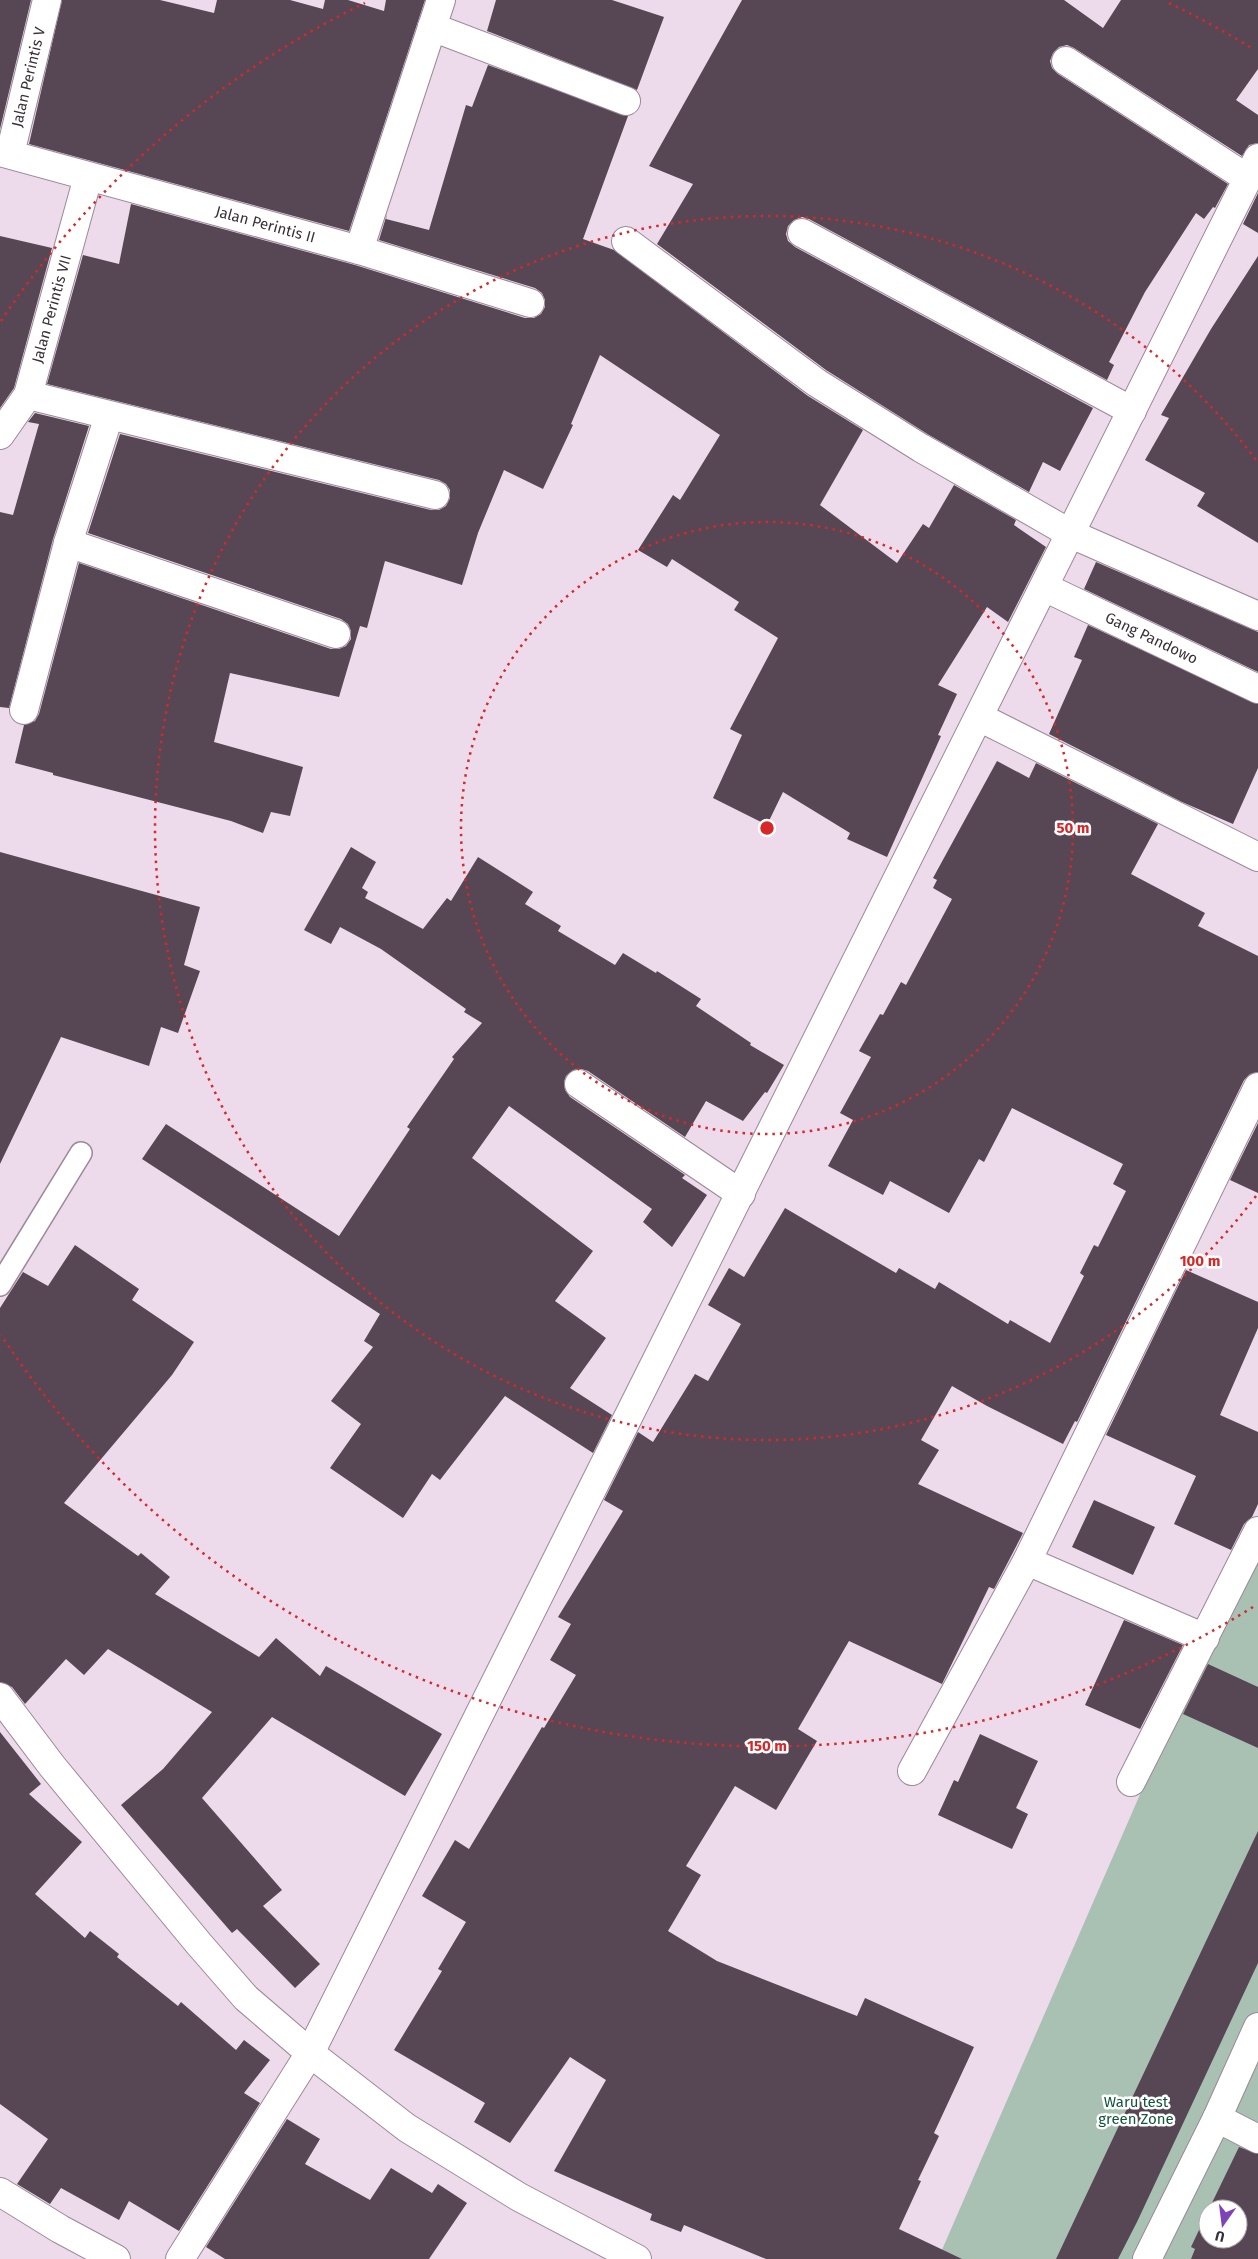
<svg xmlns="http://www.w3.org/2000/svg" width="1258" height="2259" viewBox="0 0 1258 2259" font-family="'Fira Sans',sans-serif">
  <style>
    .green { fill: #a8c1b3; fill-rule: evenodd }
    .building { fill: #574755 }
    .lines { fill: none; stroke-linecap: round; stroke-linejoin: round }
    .service-casing { stroke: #9a8999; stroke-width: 24 }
    .minor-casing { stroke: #9a8999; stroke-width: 30 }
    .tertiary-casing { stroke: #9a8999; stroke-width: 30 }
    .service { stroke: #fff; stroke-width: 21 }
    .minor { stroke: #fff; stroke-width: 28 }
    .tertiary { stroke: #fff; stroke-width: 28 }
    .ring { fill: none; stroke: #d62828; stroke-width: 2.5; stroke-dasharray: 2.5 5 }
    .labels { text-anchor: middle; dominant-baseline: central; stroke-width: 5; stroke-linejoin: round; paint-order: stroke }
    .street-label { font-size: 15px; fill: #383137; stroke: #fff }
    .park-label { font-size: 15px; fill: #12573b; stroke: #fff }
    .centre { fill: #d62828; stroke: #fff; stroke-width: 2.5 }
    .ring-label { font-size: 15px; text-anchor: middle; font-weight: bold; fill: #d62828; stroke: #fff; stroke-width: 5; stroke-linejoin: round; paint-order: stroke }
  </style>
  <rect width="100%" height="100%" fill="#eddaeb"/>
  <path class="green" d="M1258 1523V2259H938ZM1208 2209H1238V2239H1208Z"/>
  <path class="building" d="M0 0H31L0 129Z
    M62 0H160L214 13 217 0H290L323 9 325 0H348L384 11 386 0H425L349 231 29 144Z
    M496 0H612L664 17 637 90 487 31Z
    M742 0H1064L1103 28 1121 0H1258V69L1236 100 1258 115V143L1249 145 1242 156 1074 48 1067 45 1059 47 1053 53 1050 61 1052 68 1058 74 1228 184 1215 208 1213 207 1204 219 1196 213 1145 292 1109 362 1114 365 1107 380 809 219 802 217 794 220 788 226 786 234 788 241 795 247 1093 408 1060 471 1043 462 1029 492 929 435 826 370 657 244 693 184 649 166Z
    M488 65 628 116 583 239 614 250 808 396 863 430 820 505 897 563 923 524 929 528 954 485 1016 520 1014 525 1046 547 1008 622 987 607 938 685 957 694 938 735 941 736 887 857 847 839 850 833 783 792 767 825 713 798 742 735 730 729 778 638 734 610 739 602 672 559 667 567 638 550 673 495 680 500 720 435 600 355 571 424 573 425 543 489 504 470 478 533 462 585 385 561 367 628 360 626 339 697 230 673 214 742 303 767 290 816 271 812 263 833 231 821 53 775V773L15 763 24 725 35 721 39 714 79 563 331 649H339L346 646 351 639V631L348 624 341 619 88 533 120 434 431 510H439L446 506 450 498V490L446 484 439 480 47 384 83 255 119 264 131 204 355 265 525 318H534L541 314 545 307V300L542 293 535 288 379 240 387 214 386 219 429 230 466 105 472 107Z
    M1258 193V233L1243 224Z
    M0 236 52 248 14 388 0 408Z
    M1258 256V543L1197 506 1205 493 1145 460 1169 418 1161 415 1211 329Z
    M35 413 89 426 53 539 9 708 0 707V512L13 515 39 424 28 422Z
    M1096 562 1258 632V672L1084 589Z
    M1088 625 1258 704V768L1233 824 1182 802 1049 734 1082 660 1074 657Z
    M997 761 1029 778 1036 763 1158 824 1131 874 1205 913 1198 926 1258 956V1072L1250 1074 1244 1080 1077 1422 1075 1421 1063 1444 987 1406 952 1386 921 1440 939 1450 918 1484 1023 1533 994 1589 989 1587 942 1684 849 1641 798 1729 817 1741 776 1810 735 1786 686 1866 701 1875 668 1931 717 1961 857 2016 865 1998 974 2047 934 2133 939 2136 918 2180 921 2181 899 2229 962 2259H766L684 2225 681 2232 650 2220 652 2214 554 2171 606 2080 570 2057 510 2143 474 2122 485 2103 394 2050 442 1971 438 1969 466 1922 422 1896 455 1840 469 1849 542 1727 544 1728 576 1675 550 1660 571 1624 558 1617 623 1511 604 1500 638 1432 653 1442 695 1374 708 1381 741 1324 708 1305 729 1268 744 1277 785 1208 896 1273 899 1268 935 1289 939 1282 1008 1324 1010 1320 1050 1343 1084 1276 1080 1273 1094 1245 1098 1247 1126 1191 1113 1184 1123 1164 1012 1108 984 1162 979 1159 949 1213 890 1181 883 1195 828 1166 853 1120 840 1113 871 1057 859 1051 880 1014 883 1015 901 982 906 985 952 899 933 888 937 880 933 878Z
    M351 847 376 862 362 888 368 892 365 898 423 929 447 898 451 901 478 857 533 892 525 904 561 926 558 931 615 965 623 953 656 973 657 971 701 999 696 1006 751 1043 750 1045 784 1065 767 1093 765 1092 743 1121 706 1101 685 1137 588 1071 581 1069 573 1070 566 1076 564 1082 565 1090 570 1097 685 1175 682 1178 707 1195 672 1247 643 1222 652 1209 509 1106 472 1158 593 1251 555 1301 606 1338 570 1388 612 1415 593 1453 505 1396 440 1480 432 1474 403 1518 330 1468 361 1424 331 1401 373 1347 364 1341 380 1314 142 1159 166 1124 339 1236 410 1129 407 1127 454 1059 452 1057 482 1023 464 1012 466 1009 381 949 340 927 331 944 304 930Z
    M0 852 200 907 184 965 200 971 178 1033 161 1027 149 1066 61 1037 0 1164Z
    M1258 1123V1193L1230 1180Z
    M75 1245 139 1289 132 1300 194 1342 172 1375 64 1503 138 1556 141 1553 170 1577 155 1594 259 1657 276 1638 320 1676 326 1666 442 1734 405 1796 272 1717 202 1798 282 1890 263 1906 320 1964 295 1988 237 1929 232 1933 121 1805 163 1769 212 1712 108 1649 84 1675 66 1659 25 1704 12 1687 0 1682V1308L23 1272 48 1286Z
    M1186 1270 1258 1302V1328L1220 1415 1258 1432V1504L1252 1517 1244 1524 1231 1550 1174 1524 1196 1476 1106 1435Z
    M1094 1500 1155 1527 1133 1575 1072 1547Z
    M1124 1620 1183 1645 1140 1729 1085 1705Z
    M1208 1664 1258 1687V1748L1183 1714Z
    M0 1732 41 1784 29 1794 82 1842 35 1894 85 1938 90 1931 119 1954 117 1957 178 2006 181 2002 236 2050 244 2040 270 2060 244 2093 260 2103 179 2231 129 2201 119 2220 61 2188 50 2204 17 2184 48 2139 0 2104Z
    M980 1734 1038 1761 1016 1808 1028 1814 1012 1849 938 1815 954 1780 958 1782Z
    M1258 1831V1963L1137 2222 1118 2259H1056Z
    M287 2119 320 2139 305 2164 370 2200 391 2168 432 2193 438 2184 467 2203 429 2259H225L206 2247Z
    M1239 2147 1258 2154V2259H1191L1195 2249 1191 2247 1208 2211V2239H1238V2209H1209Z"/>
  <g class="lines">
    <g class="service-casing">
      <path id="service" d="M0 1285 81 1153"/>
    </g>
    <g class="minor-casing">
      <g id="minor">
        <path d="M432 27 626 101"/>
        <path d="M1066 61 1247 178"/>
        <path id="s1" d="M0 152 359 250 530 303"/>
        <path id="s2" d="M10 154 47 0"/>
        <path d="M802 233 1132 411"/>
        <path d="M626 241 817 383 921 448 1071 534 1258 616"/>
        <path d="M359 250 441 0"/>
        <path d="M28 395 435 495"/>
        <path id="s3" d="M0 435 28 395 88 177"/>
        <path d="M68 543 336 634"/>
        <path id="s4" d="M1044 587 1258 689"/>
        <path d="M24 710 68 543 109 416"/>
        <path d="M979 717 1258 857"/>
        <path d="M579 1084 741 1194"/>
        <path d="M1027 1561 1205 1638"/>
        <path d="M912 1771 1027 1561 1258 1087"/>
        <path d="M1131 1782 1258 1531"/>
        <path d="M1217 2118 1258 2139"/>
        <path d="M0 2192 60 2229 116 2259"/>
        <path d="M180 2259 310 2053 1258 158"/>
        <path d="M1147 2259 1217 2118 1258 2027"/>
      </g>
    </g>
    <g class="tertiary-casing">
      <path id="tertiary" d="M0 1697 52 1766 199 1944 246 1998 310 2053 407 2128 519 2197 637 2259"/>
    </g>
    <use href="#service" class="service"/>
    <use href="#minor" class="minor"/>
    <use href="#tertiary" class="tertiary"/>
  </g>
  <g class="ring">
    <circle cx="767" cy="828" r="306"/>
    <path d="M1256 1196A612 612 0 1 1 1256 460"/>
    <path d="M1253 1607A918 918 0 0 1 1 1335M1 321A918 918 0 0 1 365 3M1169 3A918 918 0 0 1 1253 49"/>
  </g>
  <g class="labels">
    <g class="street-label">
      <text stroke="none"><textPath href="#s2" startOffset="79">Jalan Perintis V</textPath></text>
      <text stroke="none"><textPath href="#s1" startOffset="275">Jalan Perintis II</textPath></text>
      <text stroke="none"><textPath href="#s3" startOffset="138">Jalan Perintis VII</textPath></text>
      <text stroke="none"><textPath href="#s4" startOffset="119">Gang Pandowo</textPath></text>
    </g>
    <g class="park-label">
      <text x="1136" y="2102">Waru test<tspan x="1136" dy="17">green Zone</tspan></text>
    </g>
  </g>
  <circle cx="767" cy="828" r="8" class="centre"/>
  <g class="ring-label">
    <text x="1073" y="833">50 m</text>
    <text x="1200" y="1266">100 m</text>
    <text x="767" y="1751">150 m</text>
  </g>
  <g transform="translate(1223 2224) rotate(194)"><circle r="24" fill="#ffffff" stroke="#afadaf"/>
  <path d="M0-4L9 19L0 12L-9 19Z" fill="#7f43b8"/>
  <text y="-8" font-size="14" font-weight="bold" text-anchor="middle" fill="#383137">U</text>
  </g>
</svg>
